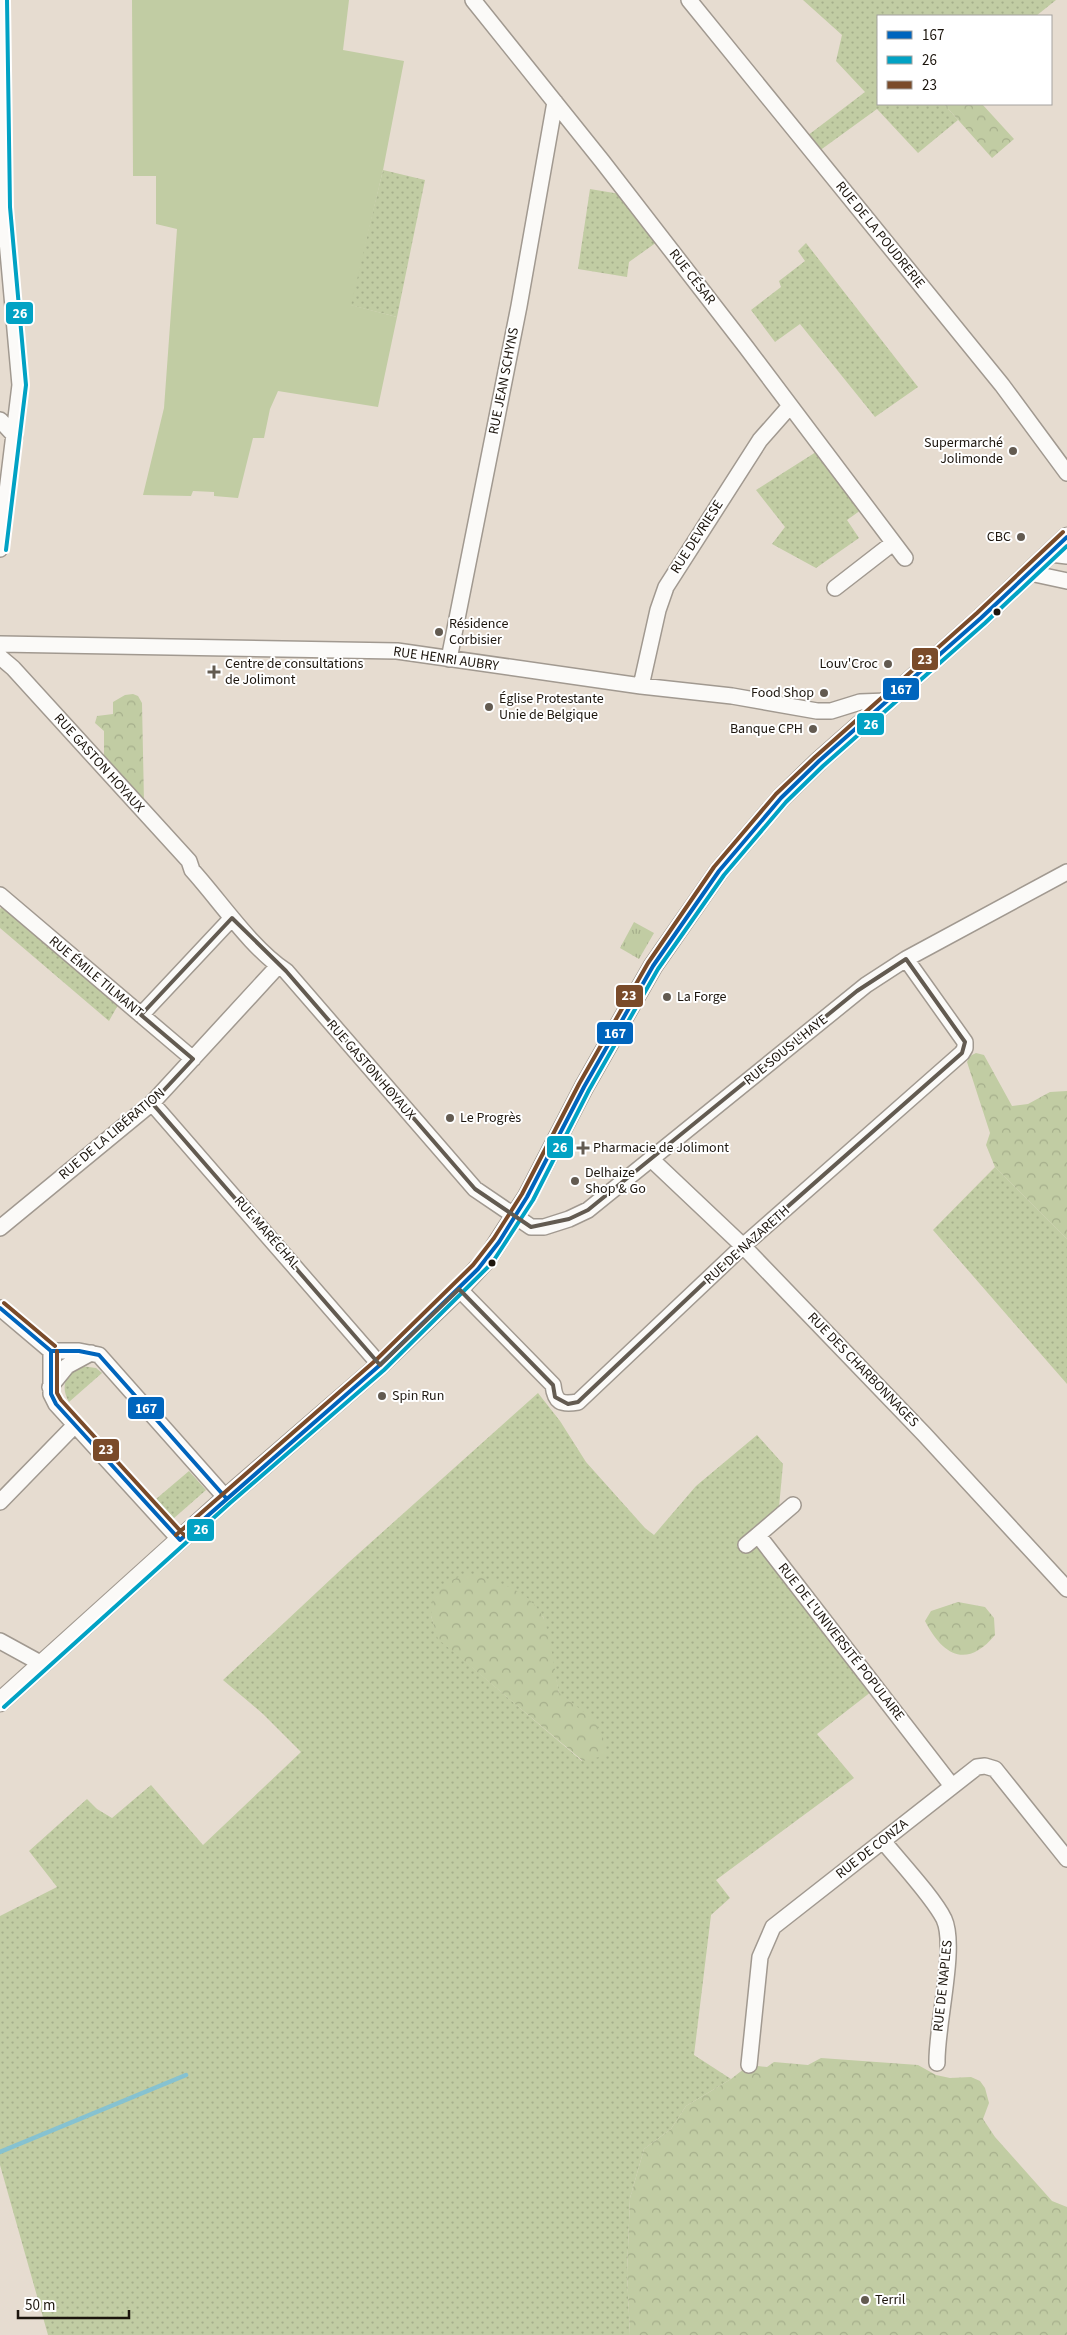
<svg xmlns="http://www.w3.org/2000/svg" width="1067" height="2335" viewBox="0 0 1067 2335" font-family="'Source Sans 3',sans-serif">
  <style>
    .grass { fill: url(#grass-dots); fill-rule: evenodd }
    .forest { fill: url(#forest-crowns) }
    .park { fill: url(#park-tufts) }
    .pitch { fill: #c1cca3 }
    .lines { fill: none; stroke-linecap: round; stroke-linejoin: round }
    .stream { stroke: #86c2d1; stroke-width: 4.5 }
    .minor-casing { stroke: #a19990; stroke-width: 18 }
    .major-casing { stroke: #a19990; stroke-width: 21 }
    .minor { stroke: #fbfaf8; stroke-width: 15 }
    .major { stroke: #fbfaf8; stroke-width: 19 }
    .bus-1-casing { stroke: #fff; stroke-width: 8 }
    .bus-2-casing { stroke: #fff; stroke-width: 8 }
    .bus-3-casing { stroke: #fff; stroke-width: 8 }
    .bus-1 { stroke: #0065bd; stroke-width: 4 }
    .bus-2 { stroke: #01a2c4; stroke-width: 4 }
    .bus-3 { stroke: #7a4b2a; stroke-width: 4 }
    .marked { fill: none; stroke: #635b51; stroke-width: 4; stroke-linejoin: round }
    .poi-dot { fill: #635b51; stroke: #fff; stroke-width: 2 }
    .bus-dot { fill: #1c150d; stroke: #fff; stroke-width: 2 }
    .labels { text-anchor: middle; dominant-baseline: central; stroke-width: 4; stroke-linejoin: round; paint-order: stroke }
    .street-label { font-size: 14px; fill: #1c150d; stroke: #fff }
    .poi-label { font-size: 14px; fill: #1c150d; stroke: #fff; text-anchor: start }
    .line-badge { stroke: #fff; stroke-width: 2 }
    .badge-label { font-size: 14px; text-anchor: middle; font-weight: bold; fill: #fff }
  </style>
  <defs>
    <pattern id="grass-dots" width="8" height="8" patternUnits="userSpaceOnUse" patternTransform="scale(1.25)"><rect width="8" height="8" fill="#c1cca3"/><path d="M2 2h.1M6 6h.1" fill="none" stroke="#a5ae8b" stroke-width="1.8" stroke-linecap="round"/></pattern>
    <pattern id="forest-crowns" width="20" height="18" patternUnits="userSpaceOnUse" patternTransform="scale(1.25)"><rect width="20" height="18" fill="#c1cca3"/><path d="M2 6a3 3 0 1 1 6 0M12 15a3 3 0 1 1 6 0" fill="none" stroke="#a5ae8b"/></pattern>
    <pattern id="park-tufts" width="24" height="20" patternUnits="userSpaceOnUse" patternTransform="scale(1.25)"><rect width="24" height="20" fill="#c1cca3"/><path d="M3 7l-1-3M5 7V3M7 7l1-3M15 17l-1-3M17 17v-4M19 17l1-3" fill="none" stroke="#a5ae8b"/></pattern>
  </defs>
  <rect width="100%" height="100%" fill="#e6dcd0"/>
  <path class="grass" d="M803 0H1056L1036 16H878V104H944L958 120 918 153 877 109 815 154 803 139 865 92 836 61 842 35Z
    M383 170 425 180 397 317 350 305Z
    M590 189 620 194 657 242 629 262 627 277 578 269Z
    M806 243 918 387 875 417 800 324 775 342 751 310 781 287 779 281 805 261 798 251Z
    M816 452 861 510 847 520 859 538 816 568 772 544 785 527 756 490Z
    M3 905 118 1005 109 1021 0 928V909Z
    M995 1167 1067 1239V1384L933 1230Z
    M81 1366 96 1368 102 1373 69 1402C60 1387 65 1373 81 1366Z
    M538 1393 560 1421 586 1462 645 1528 654 1535 696 1486 757 1435 783 1464 778 1518 758 1535 876 1688 817 1734 854 1778 716 1880 730 1898 711 1915 694 2055 731 2079 686 2106 671 2129 644 2149 630 2198 627 2273 630 2335H48L0 2165V1916L57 1887 29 1851 87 1799 97 1809 112 1818 151 1785 203 1845 301 1752 263 1714 223 1680 348 1563ZM431 1616H543L559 1694 573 1704 582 1761 439 1639Z
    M189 1471 206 1490 173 1519 156 1499Z"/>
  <path class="forest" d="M944 104H982L1014 139 992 158Z
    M133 694 138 696 142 703 144 802 104 761V731L95 723 97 716 113 714V702L125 695Z
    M976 1053 984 1055 1012 1106 1028 1104 1050 1092 1067 1091V1239L995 1167 986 1145 990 1133 967 1062 970 1056Z
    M467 1573C494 1581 526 1588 542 1615 549 1626 556 1678 559 1693 584 1713 603 1720 607 1755L583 1761 438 1639 431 1616 433 1597 448 1582Z
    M958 1602 985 1607 994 1618 995 1635C967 1669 943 1656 925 1621L931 1611Z
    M821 2058 918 2065 936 2075 950 2078 971 2077 980 2081 985 2088 989 2103 983 2119 995 2137 1052 2201 1067 2207V2335H630L627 2273 630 2198 644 2149 671 2129 686 2106 731 2079 749 2065 767 2067 774 2062 808 2065Z"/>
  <path class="park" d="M634 922 654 933 639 959 620 948Z"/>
  <path class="pitch" d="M132 0H349L343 50 404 61 383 170 351 305 397 317 378 407 278 391 270 409 264 438H253L238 498 214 496V492L193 491 191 496 143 495 164 408 177 229 156 224V176H133Z"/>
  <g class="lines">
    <path class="stream" d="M0 2152 186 2075"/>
    <g class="minor-casing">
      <path id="minor" d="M473 0 602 161 746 347 905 558
        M689 0 1002 385 1067 473
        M0 420 15 436
        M0 549 20 385 4 207 1 0
        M1050 554 1067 556
        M1030 573 1067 581
        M835 588 893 543
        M0 644 397 651 641 686 732 696 817 711H831L860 702 887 701
        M0 657 13 668 189 861 192 870C220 901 252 949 286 971L475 1189 531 1227H544L569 1219 588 1210 866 985 906 959 1067 872
        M449 659 519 306 555 102
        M641 686 658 610 666 587 760 440 790 406
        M0 895 193 1059
        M141 1015 232 918
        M152 1103 380 1365
        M651 1159 743 1246 924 1434 1067 1589
        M0 1228 152 1103 278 966
        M459 1289 553 1385C555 1402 560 1405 578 1402L743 1246 962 1053 965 1048V1042L906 959
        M0 1308 51 1351
        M51 1351H79L99 1355 226 1498
        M51 1351V1394L56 1404 180 1540
        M50 1387 67 1366 91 1353
        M0 1502 75 1425
        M793 1505 758 1535 952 1786
        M746 1545 758 1535
        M0 1641 42 1664
        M883 1841C900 1862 933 1897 944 1919 957 1947 936 2026 937 2063
        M749 2065 760 1957 773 1927 977 1767 985 1766 995 1769 1067 1859"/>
    </g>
    <g class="major-casing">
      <path id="major" d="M0 1702 226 1498 380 1365 459 1289 487 1259 527 1197 584 1087 653 966 719 871 781 798 819 761 981 618 1067 537"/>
    </g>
    <use href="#minor" class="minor"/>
    <use href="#major" class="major"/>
    <g class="bus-1-casing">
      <path id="bus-1" d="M0 1308 51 1351
        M51 1351H79L99 1355 226 1498
        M51 1351V1394L56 1404 180 1540
        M180 1540 380 1365 478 1269 499 1242 527 1197 584 1087 653 966 719 871 781 798 819 761 981 618 1067 537"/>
    </g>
    <g class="bus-2-casing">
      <path id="bus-2" d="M6 550 26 385 10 207 7 0
        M4 1707 230 1503 384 1370 492 1263 533 1200 589 1090 658 969 724 875 786 802 823 766 985 623 1067 546"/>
    </g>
    <g class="bus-3-casing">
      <path id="bus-3" d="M4 1303 55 1346
        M57 1351V1393L61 1400 185 1536
        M176 1535 376 1360 473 1265 494 1238 522 1194 579 1084 648 963 714 867 776 794 815 757 977 613 1063 532"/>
    </g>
    <use href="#bus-1" class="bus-1"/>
    <use href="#bus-2" class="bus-2"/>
    <use href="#bus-3" class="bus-3"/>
  </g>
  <path class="marked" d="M232 918 286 971 475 1189 531 1227 569 1219 588 1210 857 991 906 959 965 1042 962 1053 743 1246 578 1402 568 1404 555 1397 553 1385 459 1289 380 1365 152 1103 193 1059 141 1015Z"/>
  <g class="poi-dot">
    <circle cx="1013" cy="451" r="5"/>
    <circle cx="1021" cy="537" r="5"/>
    <circle cx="439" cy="632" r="5"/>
    <circle cx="888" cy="664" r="5"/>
    <path d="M211.5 664.5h5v5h5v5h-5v5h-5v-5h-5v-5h5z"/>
    <circle cx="824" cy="693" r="5"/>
    <circle cx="489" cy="707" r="5"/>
    <circle cx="813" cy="729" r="5"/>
    <circle cx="667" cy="997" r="5"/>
    <circle cx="450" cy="1118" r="5"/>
    <path d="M580.5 1140.5h5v5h5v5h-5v5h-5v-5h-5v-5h5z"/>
    <circle cx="575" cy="1181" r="5"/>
    <circle cx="382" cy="1396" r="5"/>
    <circle cx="865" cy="2300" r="5"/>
  </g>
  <g class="bus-dot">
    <circle cx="997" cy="612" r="4.5"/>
    <circle cx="492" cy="1263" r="4.5"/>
  </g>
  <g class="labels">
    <g class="street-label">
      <text transform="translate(880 235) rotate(51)">RUE DE LA POUDRERIE</text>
      <text transform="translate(692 277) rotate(52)">RUE CÉSAR</text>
      <text transform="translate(504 381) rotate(-79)">RUE JEAN SCHYNS</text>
      <text transform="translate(697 537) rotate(-57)">RUE DEVRIESE</text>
      <text transform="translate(446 659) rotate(8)">RUE HENRI AUBRY</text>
      <text transform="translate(99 763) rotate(48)">RUE GASTON HOYAUX</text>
      <text transform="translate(96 977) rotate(40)">RUE ÉMILE TILMANT</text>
      <text transform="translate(786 1050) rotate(-39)">RUE SOUS L'HAYE</text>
      <text transform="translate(371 1070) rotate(49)">RUE GASTON HOYAUX</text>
      <text transform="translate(112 1134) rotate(-40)">RUE DE LA LIBÉRATION</text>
      <text transform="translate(267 1233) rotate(49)">RUE MARÉCHAL</text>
      <text transform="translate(747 1245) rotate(-42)">RUE DE NAZARETH</text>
      <text transform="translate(863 1370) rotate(46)">RUE DES CHARBONNAGES</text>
      <text transform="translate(841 1642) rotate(52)">RUE DE L'UNIVERSITÉ POPULAIRE</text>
      <text transform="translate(872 1849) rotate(-38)">RUE DE CONZA</text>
      <text transform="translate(943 1986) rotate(-84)">RUE DE NAPLES</text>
    </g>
    <g class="poi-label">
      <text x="1003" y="443" text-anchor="end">Supermarché<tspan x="1003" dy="16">Jolimonde</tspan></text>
      <text x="1011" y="537" text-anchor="end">CBC</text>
      <text x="449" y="624">Résidence<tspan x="449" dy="16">Corbisier</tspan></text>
      <text x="225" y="664">Centre de consultations<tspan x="225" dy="16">de Jolimont</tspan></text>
      <text x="878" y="664" text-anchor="end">Louv'Croc</text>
      <text x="814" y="693" text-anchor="end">Food Shop</text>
      <text x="499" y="699">Église Protestante<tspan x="499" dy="16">Unie de Belgique</tspan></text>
      <text x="803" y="729" text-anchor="end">Banque CPH</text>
      <text x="677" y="997">La Forge</text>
      <text x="460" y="1118">Le Progrès</text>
      <text x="593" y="1148">Pharmacie de Jolimont</text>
      <text x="585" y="1173">Delhaize<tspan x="585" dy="16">Shop &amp; Go</tspan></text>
      <text x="392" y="1396">Spin Run</text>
      <text x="875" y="2300">Terril</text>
    </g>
  </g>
  <g class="line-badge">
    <rect x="5" y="301" width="29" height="24" rx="5" fill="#01a2c4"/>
    <rect x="911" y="647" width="28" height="24" rx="5" fill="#7a4b2a"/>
    <rect x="882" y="677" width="38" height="24" rx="5" fill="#0065bd"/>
    <rect x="856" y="712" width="29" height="24" rx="5" fill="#01a2c4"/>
    <rect x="615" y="984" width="29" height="24" rx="5" fill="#7a4b2a"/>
    <rect x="596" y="1021" width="38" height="24" rx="5" fill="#0065bd"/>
    <rect x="546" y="1135" width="28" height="24" rx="5" fill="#01a2c4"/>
    <rect x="127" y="1396" width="38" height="24" rx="5" fill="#0065bd"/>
    <rect x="92" y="1438" width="28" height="24" rx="5" fill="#7a4b2a"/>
    <rect x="186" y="1518" width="29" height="24" rx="5" fill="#01a2c4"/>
  </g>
  <g class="badge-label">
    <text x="20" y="318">26</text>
    <text x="925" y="664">23</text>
    <text x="901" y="694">167</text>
    <text x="871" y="729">26</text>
    <text x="629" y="1000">23</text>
    <text x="615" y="1038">167</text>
    <text x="560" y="1152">26</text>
    <text x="146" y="1413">167</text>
    <text x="106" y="1454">23</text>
    <text x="201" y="1534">26</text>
  </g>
  <rect x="877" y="15" width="175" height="90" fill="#ffffff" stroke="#a4a19e"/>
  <rect x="887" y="31" width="25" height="8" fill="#0065bd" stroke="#a4a19e"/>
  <text x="922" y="40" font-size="15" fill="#1c150d">167</text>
  <rect x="887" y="56" width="25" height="8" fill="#01a2c4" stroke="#a4a19e"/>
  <text x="922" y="65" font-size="15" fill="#1c150d">26</text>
  <rect x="887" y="81" width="25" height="8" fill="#7a4b2a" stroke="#a4a19e"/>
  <text x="922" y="90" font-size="15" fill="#1c150d">23</text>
  <path d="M18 2310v8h111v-8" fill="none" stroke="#1c150d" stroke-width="2.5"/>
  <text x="25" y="2310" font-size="15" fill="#1c150d" stroke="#ffffff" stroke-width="4" paint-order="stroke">50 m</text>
</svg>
